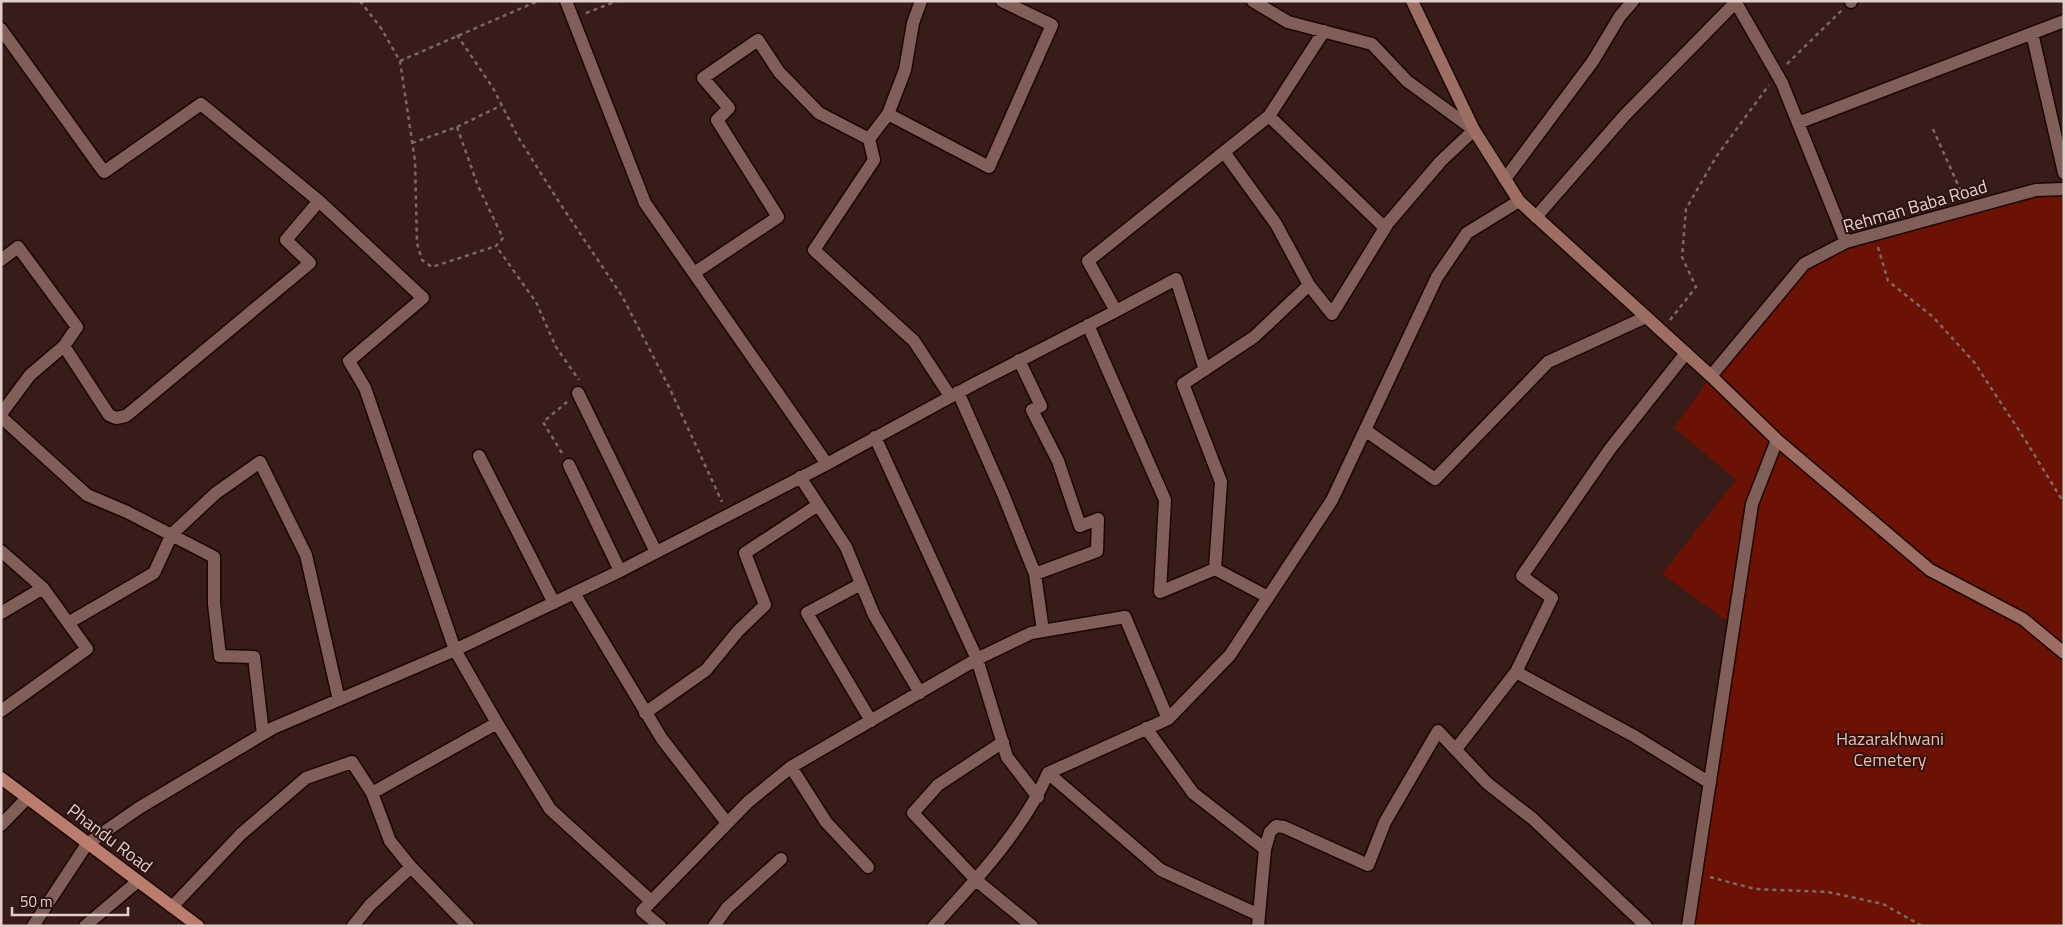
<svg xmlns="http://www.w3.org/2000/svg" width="2065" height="927" viewBox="0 0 2065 927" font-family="'Titillium Web',sans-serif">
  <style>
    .green { fill: #6b1204 }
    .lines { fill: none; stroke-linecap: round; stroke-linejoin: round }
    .street-casing { stroke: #1d0603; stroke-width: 15 }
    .secondary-casing { stroke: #1d0603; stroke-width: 15 }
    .primary-casing { stroke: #1d0603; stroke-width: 15 }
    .path { stroke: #7f6762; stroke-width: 2.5; stroke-dasharray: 4 4; stroke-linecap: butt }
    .street { stroke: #7f5f58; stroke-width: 12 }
    .secondary { stroke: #9c6e64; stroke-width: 12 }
    .primary { stroke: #b97c6f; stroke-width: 12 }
    .labels { text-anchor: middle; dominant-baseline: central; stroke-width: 4; stroke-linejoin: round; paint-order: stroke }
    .street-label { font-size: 18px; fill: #e2cfcb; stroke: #2c130e }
    .park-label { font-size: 18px; fill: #efbaaf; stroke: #2c130e }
  </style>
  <rect width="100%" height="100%" fill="#371c17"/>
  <path class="green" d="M2064 189V926H1688L1734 626 1662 574 1736 480 1674 428 1711 376 1804 264 1849 236Z"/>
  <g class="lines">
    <g class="street-casing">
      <path id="street" d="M566 1 645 203 827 464
        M1735 1 1782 83 1846 242
        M1851 1V2
        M1 29 104 172 201 104 319 201 423 298 349 361 365 388 455 650 497 723 550 809 651 901
        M2032 33 2064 173
        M888 114 989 167 1052 25 1002 1
        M1269 116 1385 228
        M1798 123 2064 21
        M869 139 888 114 905 70 913 23 921 1
        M1224 152 1276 224 1309 285 1332 314 1388 223 1441 161 1474 130 1407 81 1372 44 1288 22 1253 1
        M1505 179 1593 61 1620 16 1633 1
        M1536 217 1625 115 1735 3
        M1 260 18 247 77 327 64 346 30 375 1 414
        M694 273 778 217 717 120 729 108 703 78 758 40 779 72 819 113 869 139 874 160 814 250 914 341 950 396
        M1116 311 1176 279 1205 370
        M1088 325 1165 500 1160 592 1215 569 1268 597
        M64 346 109 415 116 418 126 416 310 263 286 240 319 201
        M1019 360 1041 406 1032 410 1058 461 1080 526 1098 519 1097 551 1035 574
        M1711 376 1804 264 1846 242 2036 190 2064 189
        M958 392 1003 494 1035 574 1043 631
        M578 393 656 552
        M1 417 87 495 127 512 214 557V604L220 656 254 657 263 734
        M1365 430 1435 479 1548 362 1646 317
        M875 437 977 659 1007 757 1038 797
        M479 456 554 603
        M569 465 620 571
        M800 477 846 547 874 615 920 693
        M1 551 43 588 1 613
        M1215 569 1221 482 1183 384 1254 337 1309 285
        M861 584 807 613 871 721
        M574 593 662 739 727 823
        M68 623 154 573 172 534 216 493 260 462 306 555 339 700
        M1516 672 1634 736 1710 783
        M1 711 87 649 43 588
        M645 713 706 670 738 631 765 605 745 553 818 505
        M1146 728 1193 793 1265 849
        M1003 742 938 785 913 813 976 880 1032 926
        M1456 749 1516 672 1552 598 1522 576 1610 449 1686 353
        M791 767 826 822 868 867
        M1048 773 1161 870 1259 915
        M372 793 390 841 411 867 468 926
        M1 825 27 798
        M172 907 241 834 306 778 352 762 372 793 497 723
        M33 926 87 844 139 808 273 728 455 650 620 571 827 464 974 384 1116 311 1088 261 1269 116 1324 31
        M85 926 138 881
        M353 926 370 905 411 867
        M660 926 642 911 748 802 791 767 977 659 1031 633 1125 617 1168 719
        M714 926 727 908 781 859
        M934 926C975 881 1024 829 1048 773L1168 719 1230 655 1332 500 1437 277 1467 233 1519 201
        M1258 926 1265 849 1270 832 1276 826 1284 827 1368 865 1385 822 1438 731 1487 783 1533 819 1646 926
        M1688 926 1752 504 1777 440"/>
    </g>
    <g class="secondary-casing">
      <path id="secondary" d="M1412 1 1474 130 1519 201 1711 376 1777 440 1930 570 2023 619 2064 653"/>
    </g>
    <g class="primary-casing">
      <path id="primary" d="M1 778 198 926"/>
    </g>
    <path class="path" d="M360 1 381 28 400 61 415 161 417 243 422 260 432 267 496 246
      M586 13 617 1
      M457 35 493 88 518 137 559 202 622 296 669 387 722 502
      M400 61 538 1
      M1787 64 1842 10
      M457 127 478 186 503 238 496 246 536 302 556 347 579 380
      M1933 129 1963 196
      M412 143 457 127 502 105
      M1878 247 1888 281 1933 317 1974 362 2024 438 2064 503
      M1670 320 1696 287 1682 257 1686 209 1716 157 1769 85
      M562 453 543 422 567 402
      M1710 877 1755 889 1828 892 1883 904 1922 926"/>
    <use href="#street" class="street"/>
    <use href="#secondary" class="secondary"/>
    <use href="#primary" class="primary"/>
  </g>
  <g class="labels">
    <g class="street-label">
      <text transform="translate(1915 206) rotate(-16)">Rehman Baba Road</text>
      <text transform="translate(110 838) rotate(37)">Phandu Road</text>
    </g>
    <g class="park-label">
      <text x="1890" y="738">Hazarakhwani<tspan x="1890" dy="21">Cemetery</tspan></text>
    </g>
  </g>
  <rect width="2065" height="927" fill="none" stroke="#e2cfcb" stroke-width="5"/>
  <path d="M12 907v8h116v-8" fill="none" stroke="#e2cfcb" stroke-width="2.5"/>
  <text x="20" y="907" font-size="15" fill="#e2cfcb" stroke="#2c130e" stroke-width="4" paint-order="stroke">50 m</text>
</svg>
